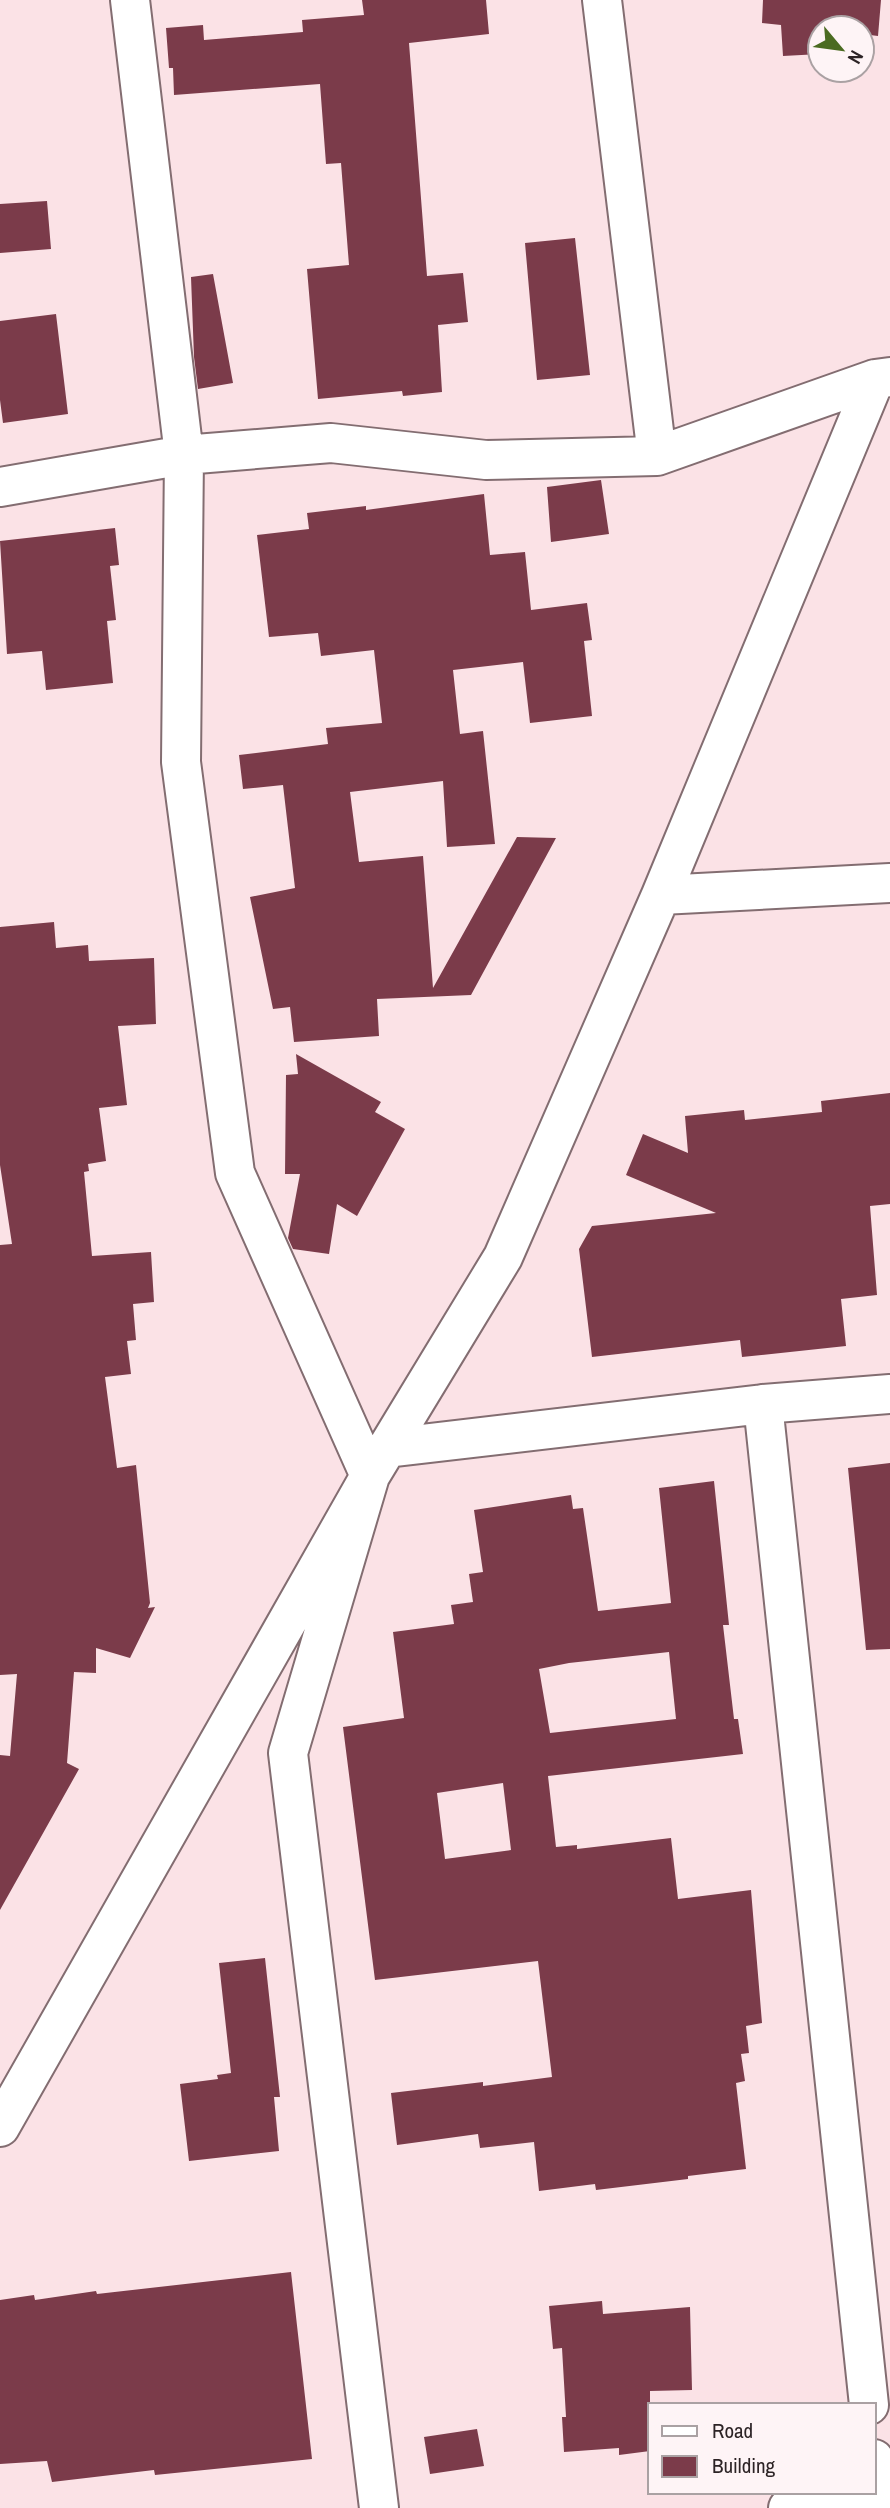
<svg xmlns="http://www.w3.org/2000/svg" width="890" height="2508" viewBox="0 0 890 2508" font-family="'Archivo Narrow',sans-serif">
  <style>
    .building { fill: #7b3b4a; fill-rule: evenodd }
    .lines { fill: none; stroke-linecap: round; stroke-linejoin: round }
    .minor-casing { stroke: #836d71; stroke-width: 42 }
    .minor { stroke: #fff; stroke-width: 38 }
  </style>
  <rect width="100%" height="100%" fill="#fbe2e6"/>
  <path class="building" d="M362 0H486L489 34 409 43 427 276 463 273 468 322 438 325 442 392 403 396 402 391 318 399 307 269 349 265 341 163 326 164 320 84 174 95 173 68H169L166 28 203 25 204 40 303 32 302 20 364 15Z
    M763 0H881L878 36 862 34V28H820V54L783 56 781 25 762 23Z
    M47 201 51 249 0 253V204Z
    M575 238 590 375 537 380 525 243Z
    M213 274 233 383 198 389 194 357 191 277Z
    M56 314 68 414 3 423 0 400V321Z
    M601 480 609 534 551 542 547 487Z
    M484 494 490 555 525 552 531 610 587 603 592 640 584 641 592 716 530 723 523 662 453 670 460 734 483 731 495 844 447 847 443 781 350 792 359 862 423 856 433 988 517 837 556 838 471 995 377 999 379 1036 294 1042 290 1007 273 1009 250 897 295 888 283 785 243 789 239 755 328 744 326 728 382 723 374 650 321 656 318 633 269 637 257 535 309 529 307 513 366 506V510Z
    M115 528 119 565 110 566 116 620 107 621 113 683 46 690 42 651 7 654 0 541Z
    M54 922 56 948 88 945 89 961 154 958 156 1024 118 1026 127 1105 99 1108 106 1161 88 1164 89 1171 84 1172 92 1256 151 1252 154 1302 133 1304 136 1340 127 1341 131 1374 105 1377 117 1468 136 1465 150 1603 148 1608 155 1607 130 1658 96 1648V1673L74 1672 67 1763 79 1769 0 1910V1755L10 1756 17 1674 0 1675V1245L12 1244 0 1165V927Z
    M296 1054 381 1102 375 1112 405 1129 357 1216 337 1204 329 1254 293 1249 288 1238 300 1174H285L286 1075 298 1074Z
    M890 1093V1204L870 1206 877 1295 841 1299 846 1346 742 1357 740 1340 592 1357 579 1249 592 1226 716 1213 626 1175 643 1134 688 1153 685 1116 744 1110 745 1120 822 1112 821 1101Z
    M890 1463V1649L866 1650 848 1468Z
    M714 1481 729 1625H723L734 1719H738L743 1754 548 1776 556 1847 577 1845V1849L671 1838 678 1899 751 1890 762 2023 746 2026 749 2053 741 2054 745 2081 736 2083 746 2169 688 2176V2179L596 2190 595 2184 539 2191 534 2142 480 2148 478 2134 397 2145 391 2093 483 2082V2086L552 2077 538 1961 375 1980 343 1727 404 1718 393 1632 454 1624 451 1605 473 1602 469 1574 483 1572 474 1510 571 1495 573 1509 583 1508 598 1611 671 1603 659 1488ZM669 1652 676 1719 550 1733 539 1669 569 1663ZM503 1783 511 1850 445 1859 437 1793Z
    M265 1958 280 2097H274L279 2151 189 2161 180 2084 218 2079 217 2075 231 2073 219 1963Z
    M291 2272 312 2459 155 2475 154 2470 52 2482 47 2461 0 2464V2300L34 2295 35 2300 96 2291 97 2294Z
    M602 2301 603 2314 690 2307 692 2390 650 2391V2451L619 2455V2448L564 2452 562 2417H566L562 2348 553 2349 549 2306Z
    M477 2429 484 2466 430 2474 424 2437Z"/>
  <g class="lines">
    <g class="minor-casing">
      <path id="minor" d="M130 0 184 455 181 762 235 1173 370 1476 288 1753 379 2508
        M602 0 657 456
        M0 487 184 455 331 443 486 460 657 456 875 379 890 377
        M661 895 890 883
        M763 1404 869 2405
        M387 1448 763 1404 890 1394
        M0 2127 370 1476 503 1257 661 895 875 379
        M874 2459 878 2499
        M788 2508 890 2497"/>
    </g>
    <use href="#minor" class="minor"/>
  </g>
  <rect x="648" y="2403" width="228" height="91" fill="#fef4f6" stroke="#aaa1a3" stroke-width="2"/>
  <rect x="662" y="2426" width="35" height="10" fill="#ffffff" stroke="#aaa1a3" stroke-width="2"/>
  <text x="712" y="2438" font-size="21" fill="#2d2426">Road</text>
  <rect x="662" y="2456" width="35" height="21" fill="#7b3b4a" stroke="#aaa1a3" stroke-width="2"/>
  <text x="712" y="2473" font-size="21" fill="#2d2426">Building</text>
  <g transform="translate(841 49) rotate(119)"><circle r="33" fill="#fef4f6" stroke="#aaa1a3" stroke-width="2"/>
  <path d="M0-5L12 26L0 18L-12 26Z" fill="#4b6b21"/>
  <text y="-10" font-size="19" font-weight="bold" text-anchor="middle" fill="#2d2426">N</text>
  </g>
</svg>
